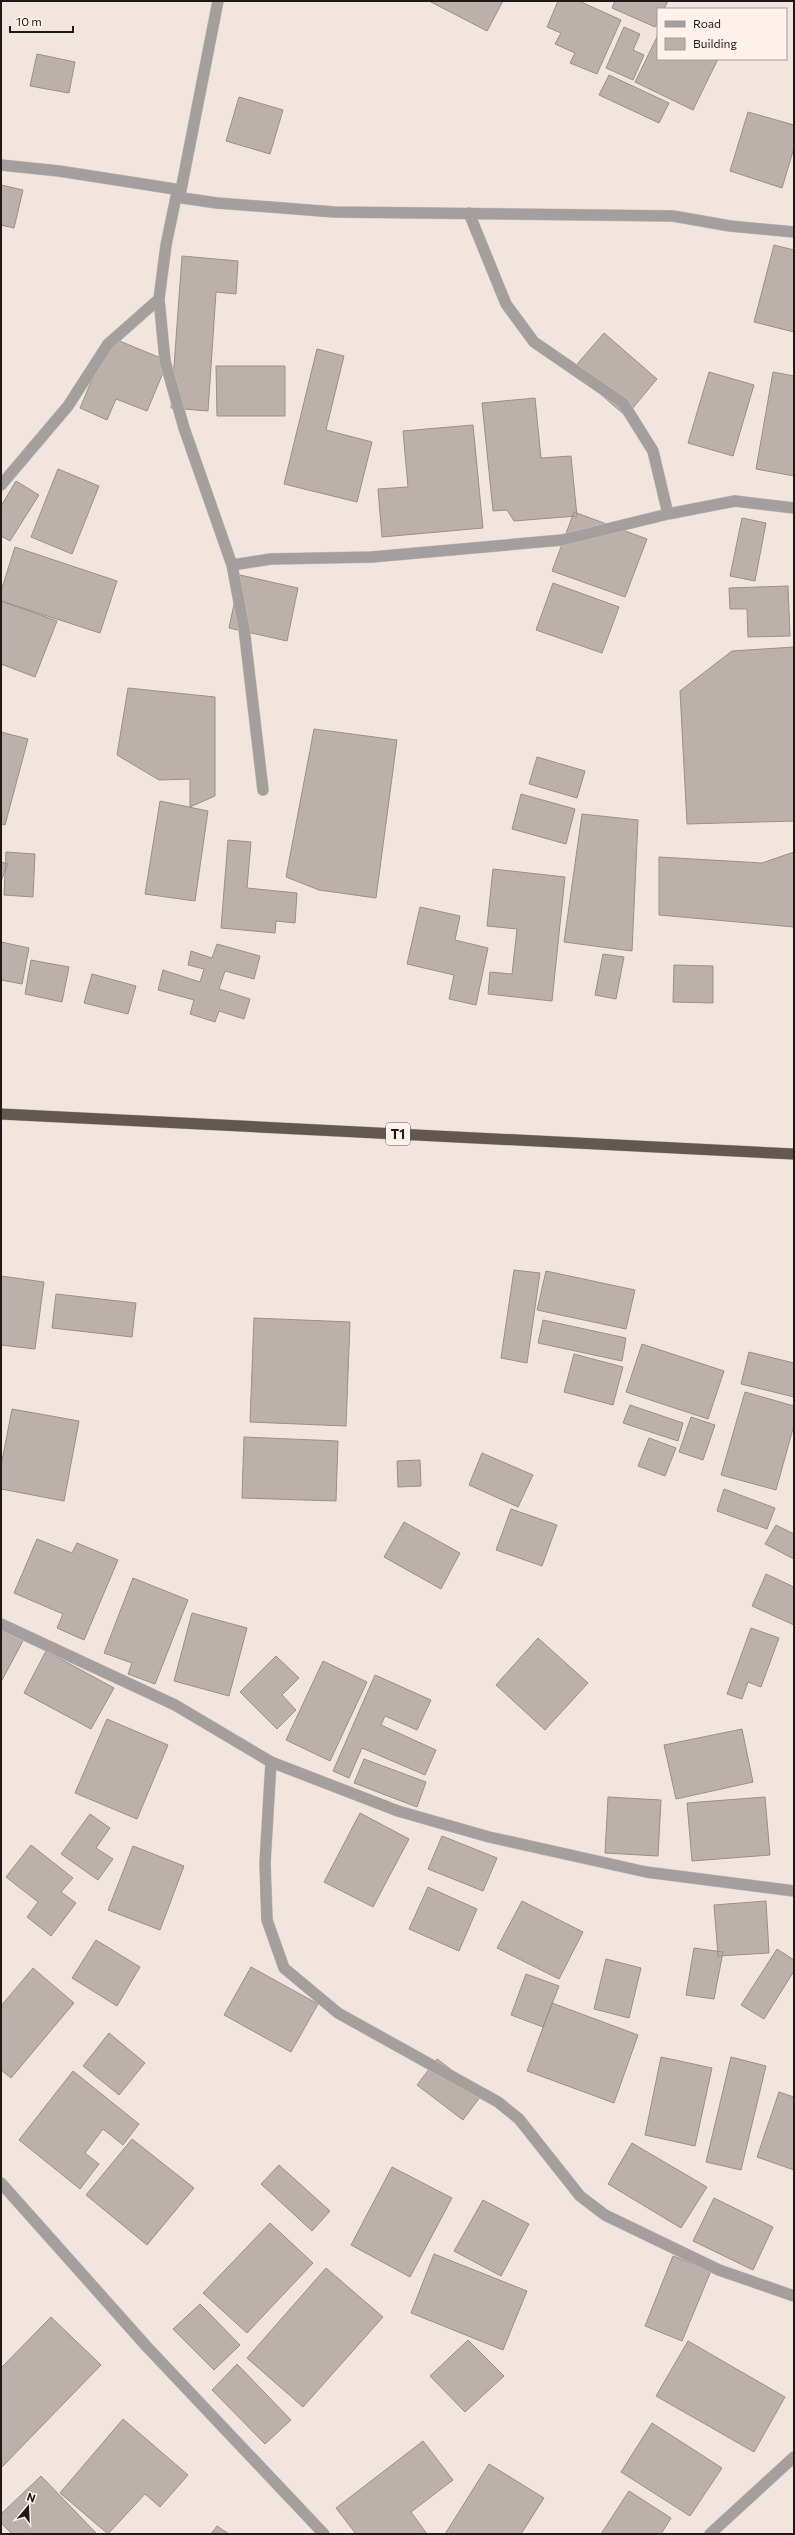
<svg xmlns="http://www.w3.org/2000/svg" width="795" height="2535" viewBox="0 0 795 2535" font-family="Commissioner,sans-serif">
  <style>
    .building { fill: #bcb1aa; stroke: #9a8f89 }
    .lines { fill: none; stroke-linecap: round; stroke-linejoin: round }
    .minor-casing { stroke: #cbc0ba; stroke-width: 12 }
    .trunk-casing { stroke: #cbc0ba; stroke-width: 12 }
    .minor { stroke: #a49e9c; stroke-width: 11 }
    .trunk { stroke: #615852; stroke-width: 11 }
    .labels { text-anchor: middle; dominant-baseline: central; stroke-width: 3; stroke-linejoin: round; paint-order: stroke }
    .shield { fill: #fff2ec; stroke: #625b58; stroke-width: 1 }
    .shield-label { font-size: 13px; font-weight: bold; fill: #1f1a18 }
  </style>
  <rect width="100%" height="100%" fill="#f1e5de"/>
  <path class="building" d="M429 1H503L487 31Z
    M558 1H579L621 20 597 74 570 63 575 53 555 44 561 33 547 27Z
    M615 1H668L664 9H658V21L655 27 612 8Z
    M624 27 640 34 633 50 644 55 633 80 606 68Z
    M658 35V59H718L693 110 635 82Z
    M37 54 75 62 69 93 30 86Z
    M609 75 669 103 659 123 599 95Z
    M239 97 283 110 270 154 226 141Z
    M748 112 794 125V148L782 188 730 171Z
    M1 185 23 190 14 228 1 225Z
    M774 245 794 250V332L754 322Z
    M182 256 238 261 236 294 216 292 208 411 171 408Z
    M604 333 657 379 626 416 572 370Z
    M110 337 168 361 147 411 116 399 107 420 80 408Z
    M317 349 344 356 326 430 372 442 357 502 284 484Z
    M216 366H285V416H217Z
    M709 372 754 385 733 456 688 443Z
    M773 372 794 376V476L756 469Z
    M535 398 541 458 571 456 577 516 514 521 507 510 493 511 482 403Z
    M473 425 483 528 382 537 378 489 408 487 403 431Z
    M58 469 99 486 72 554 31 537Z
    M16 481 39 495 10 541 1 536V506Z
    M574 512 647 539 625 597 552 571Z
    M742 518 766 523 755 581 730 576Z
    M15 547 117 581 100 633 1 601V591Z
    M240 575 298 588 287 641 229 628Z
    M553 583 619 607 602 653 536 630Z
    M788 586 790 636 748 637 747 609H730L729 588Z
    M1 601 57 621 35 677 1 664Z
    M794 647V821L687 824 680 691 732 651Z
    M128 688 215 697V796L190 807V779L159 780 117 755Z
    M314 729 397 740 376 898 319 890 286 877Z
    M1 732 28 739 5 825 1 824Z
    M537 757 585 771 577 798 529 784Z
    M521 794 575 809 566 844 512 829Z
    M160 801 208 811 195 901 145 894Z
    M582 814 638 820 632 951 564 942Z
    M228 840 251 842 247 888 297 893 295 923 276 921 275 933 221 928Z
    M6 852 35 854 33 897 4 895Z
    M794 852V927L659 915V857L762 863Z
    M1 862 8 864 1 881Z
    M493 869 565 877 552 1001 488 994 490 972 512 974 517 929 487 926Z
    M420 907 460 916 455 940 488 948 476 1005 449 999 454 975 407 964Z
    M1 942 29 948 22 984 1 980Z
    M217 944 260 956 254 979 225 971 219 989 250 999 244 1019 219 1011 215 1022 190 1014 194 1000 158 990 163 970 200 982 204 969 188 965 191 951 212 958Z
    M603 954 624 957 616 999 595 995Z
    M31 960 69 967 62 1002 25 994Z
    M674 965 713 966V1003L673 1002Z
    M92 974 136 986 128 1014 84 1003Z
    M514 1270 540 1273 527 1363 501 1358Z
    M546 1271 635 1290 626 1329 537 1310Z
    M1 1276 44 1282 35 1349 1 1345Z
    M56 1294 136 1303 132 1337 52 1328Z
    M254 1318 350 1322 346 1426 250 1422Z
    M543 1320 626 1338 622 1361 538 1343Z
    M642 1344 724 1371 708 1419 626 1392Z
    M749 1352 794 1363V1397L741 1384Z
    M574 1354 623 1367 613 1405 564 1392Z
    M745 1392 794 1406V1425L776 1490 721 1475Z
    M630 1405 683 1423 678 1441 623 1423Z
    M12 1409 79 1421 64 1501 1 1489V1466Z
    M691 1417 715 1425 703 1460 679 1452Z
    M244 1437 338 1441 336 1501 242 1498Z
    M649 1438 676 1448 665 1476 638 1466Z
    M482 1453 533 1475 518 1507 469 1485Z
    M420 1460 421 1486 398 1487 397 1461Z
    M724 1489 775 1508 767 1529 717 1511Z
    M511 1509 557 1525 542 1566 496 1550Z
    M404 1522 460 1553 441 1589 384 1557Z
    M776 1525 794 1534V1559L765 1544Z
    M37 1539 72 1553 77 1543 118 1560 84 1640 57 1628 63 1614 14 1593Z
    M766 1574 794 1587V1625L752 1606Z
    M133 1578 188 1600 155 1684 128 1674 132 1663 104 1653Z
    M192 1613 247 1628 229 1696 174 1681Z
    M1 1626 24 1639 1 1682Z
    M751 1628 779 1638 761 1687 748 1682 742 1699 727 1694Z
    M538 1638 588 1683 545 1730 496 1685Z
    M46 1651 114 1688 91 1729 24 1693Z
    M276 1656 299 1678 282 1695 296 1710 277 1729 240 1692Z
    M323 1661 367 1682 330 1761 286 1740Z
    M375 1675 431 1700 417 1730 385 1716 381 1725 436 1750 425 1775 362 1748 349 1778 333 1771Z
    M107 1719 168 1745 137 1819 75 1793Z
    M742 1729 753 1782 676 1799 664 1745Z
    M364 1759 426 1782 417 1807 354 1783Z
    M608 1797 661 1800 658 1856 605 1853Z
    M765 1797 770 1855 692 1861 687 1803Z
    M360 1813 409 1839 373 1907 324 1882Z
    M90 1814 110 1828 96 1848 113 1859 98 1880 61 1854Z
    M442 1836 497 1858 483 1891 428 1869Z
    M31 1845 73 1878 61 1892 76 1903 51 1936 27 1917 38 1902 6 1877Z
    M133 1846 184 1866 160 1930 108 1910Z
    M428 1887 477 1909 459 1951 409 1929Z
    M522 1901 583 1932 559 1979 497 1948Z
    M766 1901 769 1953 718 1956 714 1905Z
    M96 1940 140 1967 117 2006 72 1978Z
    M694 1948 723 1952 714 1999 686 1995Z
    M777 1949 794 1960V1971L764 2019 741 2005Z
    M606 1959 641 1968 629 2018 594 2009Z
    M251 1967 318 2004 291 2052 224 2015Z
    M33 1968 74 2003 11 2078 1 2070V2006Z
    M526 1974 559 1986 543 2027 511 2015Z
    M552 2003 638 2035 614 2103 527 2071Z
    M109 2033 145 2063 119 2095 83 2066Z
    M661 2057 712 2068 695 2146 645 2135Z
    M731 2057 766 2066 741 2170 706 2162Z
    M437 2059 483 2093 463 2120 417 2085Z
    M73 2071 139 2124 123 2145 103 2129 85 2153 99 2164 80 2189 19 2140Z
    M779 2092 794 2097V2170L757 2157Z
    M132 2139 194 2188 147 2245 86 2195Z
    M632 2143 707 2187 681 2228 608 2184Z
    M279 2165 330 2211 312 2231 261 2184Z
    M392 2167 452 2198 410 2277 351 2245Z
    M714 2198 773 2227 753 2270 693 2241Z
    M483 2200 529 2224 501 2276 454 2251Z
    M270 2223 313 2263 247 2333 203 2293Z
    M434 2254 527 2291 503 2350 411 2313Z
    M673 2256 711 2271 682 2341 645 2326Z
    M326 2268 383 2317 303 2407 247 2358Z
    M200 2304 240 2345 214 2370 173 2329Z
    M51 2317 101 2365 1 2468V2368Z
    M468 2340 504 2376 465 2412 430 2376Z
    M688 2341 785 2397 754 2452 656 2396Z
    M237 2364 291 2420 265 2444 212 2390Z
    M123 2419 188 2475 160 2507 145 2494 108 2534 60 2493Z
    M652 2423 722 2468 690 2516 621 2472Z
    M423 2441 453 2480 411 2512 427 2534H356L336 2508Z
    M489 2464 544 2498 521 2534H445Z
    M41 2476 97 2534H12L1 2523V2514Z
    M629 2491 671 2518 661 2534H601Z
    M217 2526 229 2534H211Z"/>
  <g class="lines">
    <g class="minor-casing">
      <path id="minor" d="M218 1 181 190 176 197 166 245 159 299 165 361 184 428 232 565 244 628 263 790
        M1 165 59 171 181 190
        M176 197 217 203 334 212 673 216 730 226 794 232
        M469 213 506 304 534 342 623 403 653 451 668 514
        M1 485 68 406 108 344 159 299
        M232 565 271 559 372 557 562 540 668 514 735 501 794 508
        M1 1624 175 1705 271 1762 398 1811 489 1837 646 1872 794 1891
        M271 1762 265 1863 267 1920 284 1968 338 2013 498 2102 519 2119 580 2196 605 2215 719 2270 794 2296
        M1 2183 148 2348 324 2534
        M710 2534 794 2457"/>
    </g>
    <g class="trunk-casing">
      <path id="trunk" d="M1 1114 794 1154"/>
    </g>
    <use href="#minor" class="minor"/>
    <use href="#trunk" class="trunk"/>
  </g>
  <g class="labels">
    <rect class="shield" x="386" y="1123" width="24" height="22" rx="3"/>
    <g class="shield-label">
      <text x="398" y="1134">T1</text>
    </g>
  </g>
  <rect width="795" height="2535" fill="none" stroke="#1f1a18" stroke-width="4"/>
  <rect x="657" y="8" width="130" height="52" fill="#fff2ec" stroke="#a59c97"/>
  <rect x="665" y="21" width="20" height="6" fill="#a49e9c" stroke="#a59c97"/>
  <text x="693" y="28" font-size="12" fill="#1f1a18">Road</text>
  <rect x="665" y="38" width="20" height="12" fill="#bcb1aa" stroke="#a59c97"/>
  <text x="693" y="48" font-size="12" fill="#1f1a18">Building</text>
  <g transform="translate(28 2507) rotate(19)" stroke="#fff2ec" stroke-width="3" paint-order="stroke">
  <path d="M0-3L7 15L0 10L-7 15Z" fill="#1f1a18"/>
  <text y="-6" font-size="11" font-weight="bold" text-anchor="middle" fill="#1f1a18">N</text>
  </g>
  <path d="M10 26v6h63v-6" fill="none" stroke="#1f1a18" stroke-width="2"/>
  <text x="16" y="26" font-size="12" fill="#1f1a18" stroke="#fff2ec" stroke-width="3" paint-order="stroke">10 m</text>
</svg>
